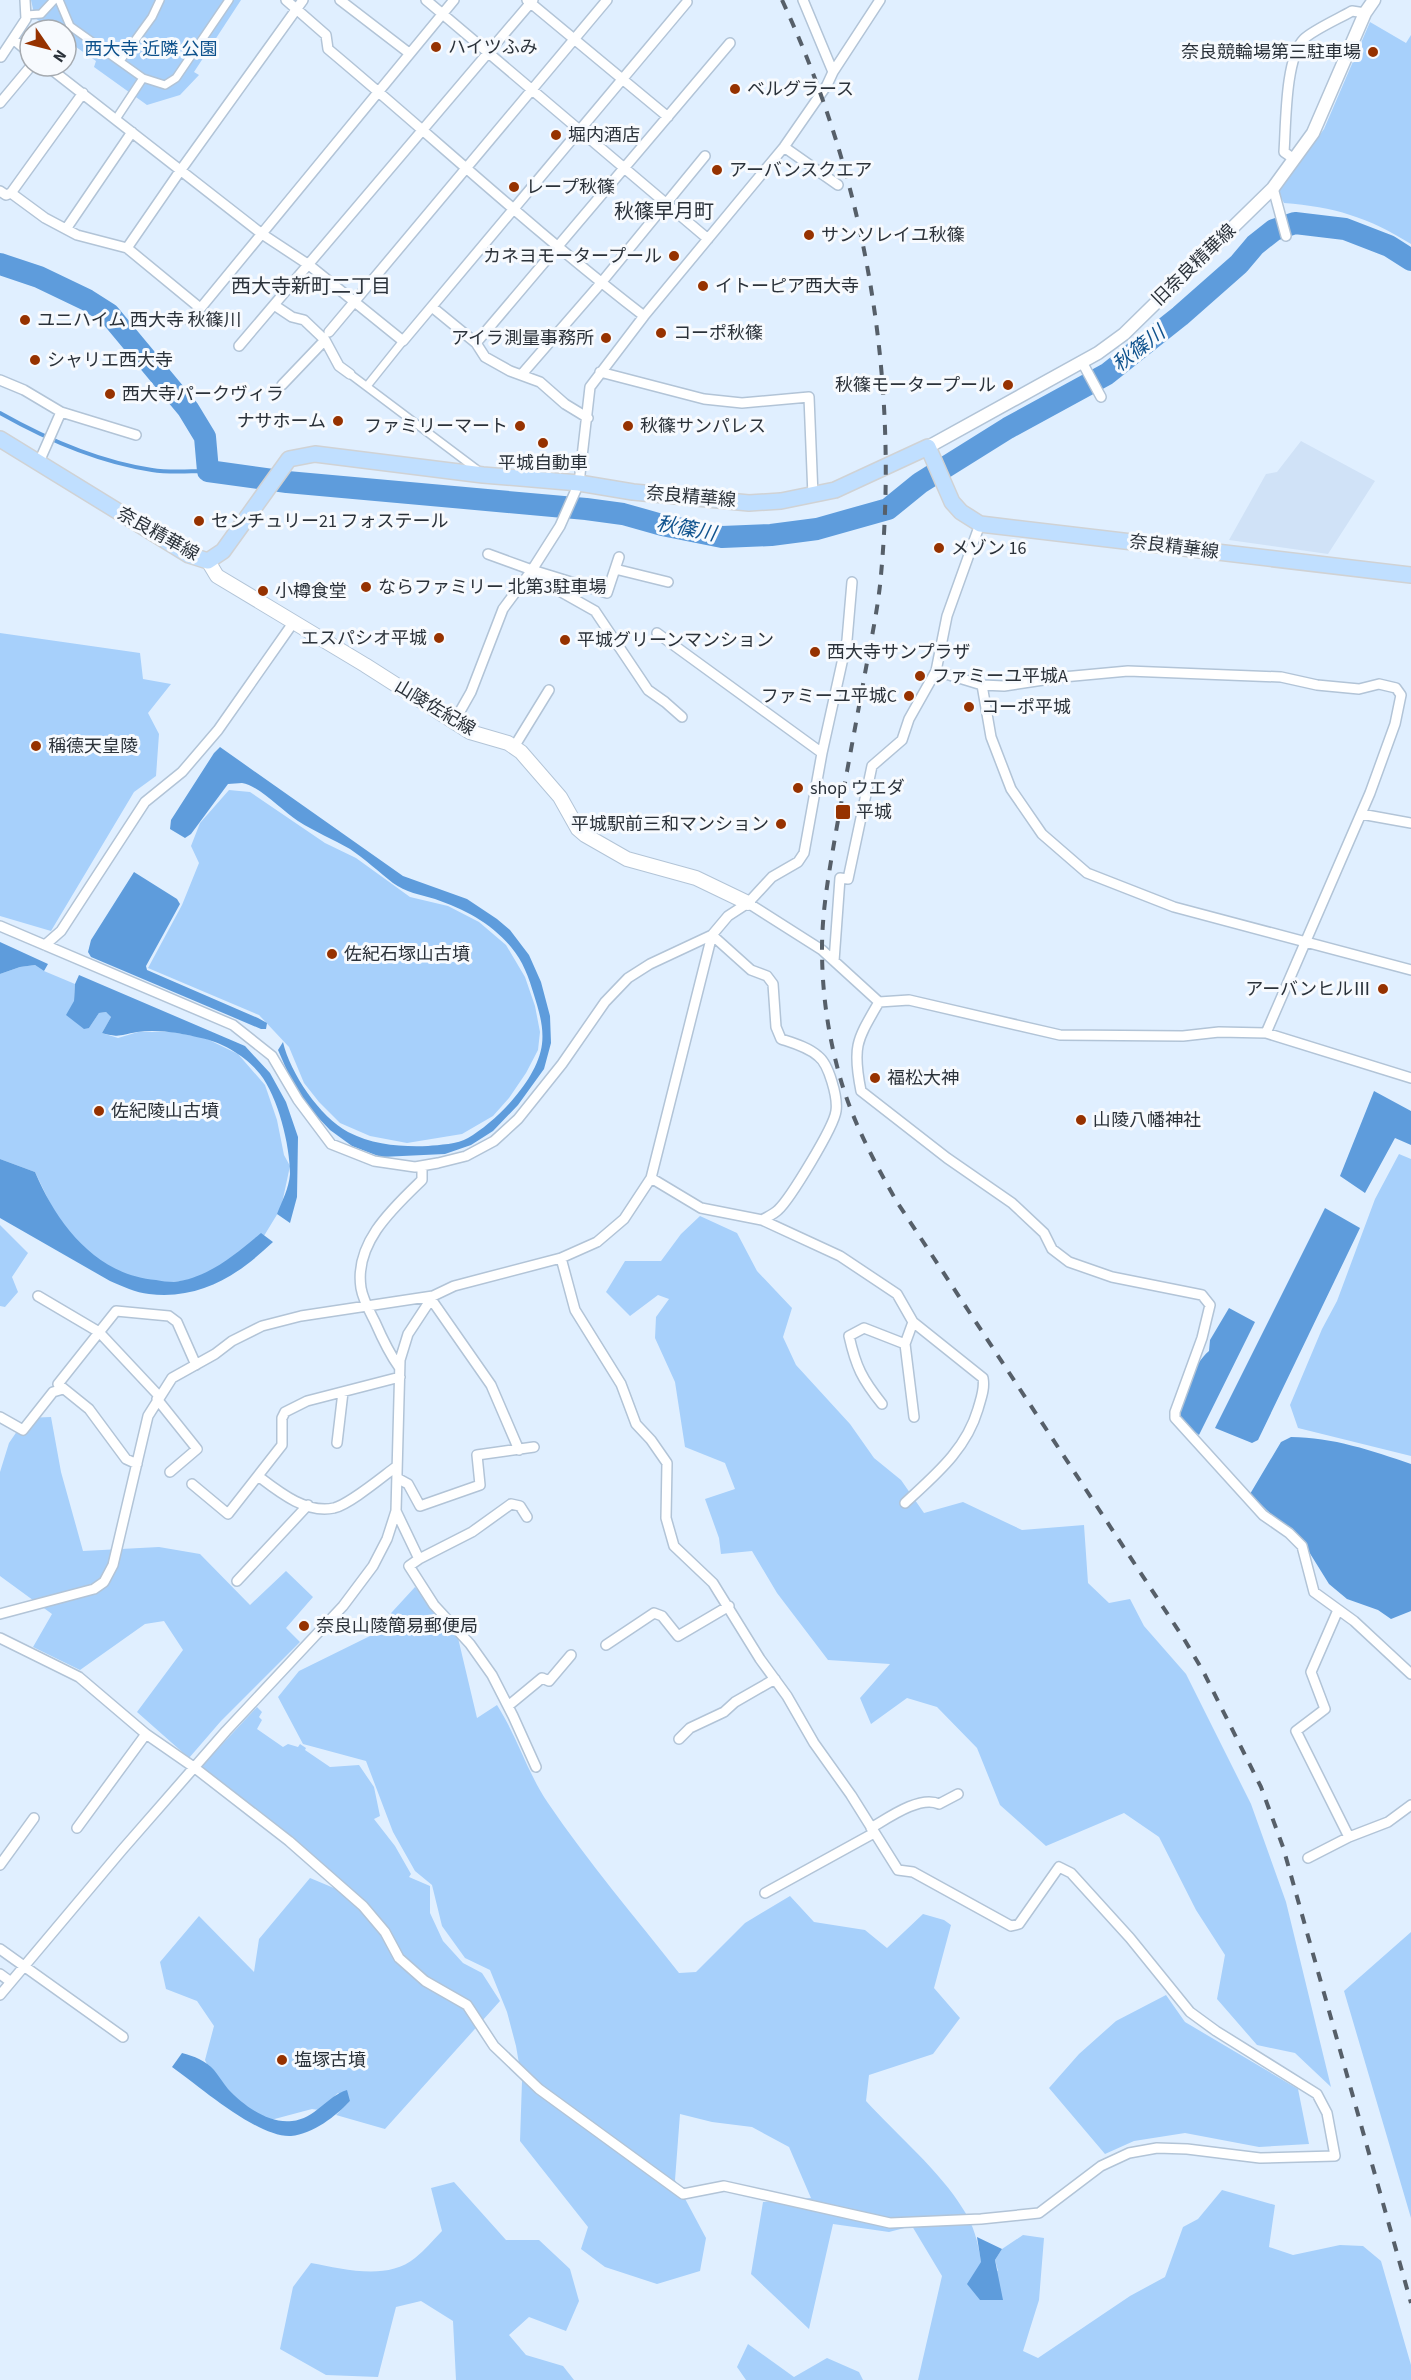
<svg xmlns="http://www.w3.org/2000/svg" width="1411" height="2380" viewBox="0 0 1411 2380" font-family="'Source Sans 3','Noto Sans JP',sans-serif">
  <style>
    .built { fill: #d0e2f7 }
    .green { fill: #a7d0fb }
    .water { fill: #5e9cdc }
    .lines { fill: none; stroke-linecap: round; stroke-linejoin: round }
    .stream { stroke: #5e9cdc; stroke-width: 4 }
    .river { stroke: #5e9cdc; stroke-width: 22 }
    .pedestrian-casing { stroke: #b2c4d7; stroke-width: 10 }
    .minor-casing { stroke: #b2c4d7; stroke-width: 12 }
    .tertiary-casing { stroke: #b2c4d7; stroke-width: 15 }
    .secondary-casing { stroke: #b2c4d7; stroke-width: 16 }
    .primary-casing { stroke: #d0d2d4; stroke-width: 18 }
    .pedestrian { stroke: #fff; stroke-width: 7 }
    .minor { stroke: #fff; stroke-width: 9 }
    .tertiary { stroke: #fff; stroke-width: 12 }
    .secondary { stroke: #fff; stroke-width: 14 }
    .primary { stroke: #c0dfff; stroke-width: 15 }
    .rail { stroke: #565f69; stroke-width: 4; stroke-dasharray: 10 10; stroke-linecap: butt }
    .poi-dot { fill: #963200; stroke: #f7fafe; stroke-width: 2 }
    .labels { text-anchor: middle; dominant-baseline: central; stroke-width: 6; stroke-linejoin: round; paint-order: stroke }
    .poi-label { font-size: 18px; fill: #2b323a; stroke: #f7fafe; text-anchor: start }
    .park-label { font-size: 18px; fill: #0d518c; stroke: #f7fafe }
    .street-label { font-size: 18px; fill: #2b323a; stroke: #f7fafe }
    .neighbourhood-label { font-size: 20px; fill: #2b323a; stroke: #f7fafe }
    .water-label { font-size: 20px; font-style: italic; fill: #10538e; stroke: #f7fafe }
  </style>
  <rect width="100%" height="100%" fill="#e0efff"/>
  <path class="built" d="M1301 441 1375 481 1328 554 1229 540 1266 474 1277 472Z"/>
  <path class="green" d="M31 0H241L194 72 199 75 180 95 147 105 94 67 96 61 66 40V30H52L35 18Z
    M1370 22 1406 43 1411 35V244C1368 217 1334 207 1284 203L1278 192 1324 129Z
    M0 633 140 653 143 679 171 684 148 713 159 734 156 776 134 792 51 931 0 916Z
    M229 790 250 792 325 843 356 858 410 897 448 906 479 922 506 945 525 977 535 1006 540 1032 538 1050 526 1073 509 1098 493 1116 462 1134 407 1143 370 1136 340 1123 319 1102 304 1083 289 1047 259 1015 148 968 182 905 199 863 191 846 200 823Z
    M35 965 44 971 75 984 74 1001 89 1028 99 1013 106 1012 111 1017 102 1033 118 1038 138 1032H172L205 1038 238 1054 265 1085 277 1120 284 1155 290 1166 281 1208 256 1249 209 1277 146 1286 77 1259 35 1172 0 1159V974L20 967Z
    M1399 1154 1411 1159V1456L1298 1428 1290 1405 1322 1329 1337 1301 1375 1199Z
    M700 1216 737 1233 757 1271 792 1308 783 1337 796 1365 850 1424 874 1458 901 1480 924 1513 963 1502 1022 1530 1084 1525 1088 1583 1109 1603 1130 1599 1144 1626 1186 1674 1251 1804 1286 1902 1331 2087 1295 2053 1257 2045 1217 1999 1225 1955 1196 1910 1159 1837 1124 1813 1046 1846 1000 1805 977 1748 937 1707 907 1698 871 1724 860 1698 890 1664 828 1660 777 1593 752 1551 721 1554 719 1538 705 1499 735 1489 725 1463 685 1447 675 1382 655 1338 656 1317 669 1299 658 1295 630 1316 606 1292 625 1261H661L681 1234Z
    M0 1225 28 1253 12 1277 18 1292 5 1307 0 1306Z
    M51 1417 61 1472 83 1551 159 1547 200 1554 250 1605 286 1571 313 1597 286 1628 300 1642 221 1721 189 1758 137 1712 183 1650 164 1621 145 1624 80 1670 33 1647 52 1614 0 1576V1472L9 1443 26 1418Z
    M415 1587 454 1621 477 1718 497 1705C517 1736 527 1772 548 1803 588 1862 635 1917 679 1973L696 1972 745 1923 790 1896 814 1922 865 1930 887 1948 923 1914 944 1920 951 1925 934 1988 960 2018 933 2054 869 2075 866 2101C896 2134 941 2172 963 2209 974 2225 978 2243 981 2261L998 2271 995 2260 1002 2249 1023 2235 1044 2238 1039 2300 1023 2351 1038 2358 1130 2296 1165 2277 1183 2227 1198 2219 1222 2190 1275 2205 1269 2247 1293 2255 1340 2245 1363 2246 1381 2261 1411 2365V2380H918L942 2276 912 2226 889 2232 833 2224 809 2329 751 2274 763 2202 811 2198 789 2147 752 2127 712 2122 680 2114 675 2180 706 2238 700 2271 657 2284 605 2267 581 2249 588 2227 520 2141 522 2081 516 2046 507 2012 490 1970 465 1958 442 1926 432 1885 415 1871 393 1832 366 1761 303 1744 278 1697 299 1671 370 1636Z
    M257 1707 262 1712 259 1717 262 1720 257 1729 283 1747 288 1744 298 1747 300 1744 306 1748 305 1750 330 1767 359 1765 374 1787 380 1816 374 1819 395 1846 411 1874 409 1877 430 1886V1913L443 1941 463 1963 482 1973 500 2001 385 2129 336 2115 350 2101 338 2093 319 2110 312 2109 267 2121 225 2102 205 2060 214 2026 197 2001 166 1989 160 1962 199 1916 254 1972 259 1939 310 1878 353 1896 200 1768Z
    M1411 1932V2218L1344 1991Z
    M1166 1995 1185 2022 1298 2089 1309 2144 1259 2147 1185 2133 1134 2141 1105 2154 1049 2088 1079 2054 1116 2021Z
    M454 2182 506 2240H539L570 2269 579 2301 566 2331 529 2317 509 2335 526 2355 563 2366 574 2380H456L453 2321 421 2301 396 2307 378 2377 326 2375 280 2349 293 2287 311 2263C344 2269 387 2281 415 2258 425 2250 433 2240 442 2231L431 2188Z
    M748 2344 794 2377 827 2358 859 2372 863 2380H746L737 2367Z"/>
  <path class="water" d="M220 747 403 876 467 899 497 919 510 930 529 955 541 982 550 1016 551 1043 544 1069 518 1105 493 1131 471 1145 445 1154 381 1157 352 1146 330 1130 310 1109 292 1082 278 1050 283 1042C290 1073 320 1117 348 1132 373 1145 401 1147 428 1146 439 1145 458 1144 468 1138 497 1121 538 1079 542 1044 544 1027 539 1011 534 995 529 978 523 961 511 947 491 923 464 909 435 899 421 895 405 892 393 883 379 872 365 859 350 849 333 839 315 832 298 821 282 811 260 786 242 783 238 783 232 784 228 784L191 834 185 838 170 829 171 820 214 753Z
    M134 872 177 899 180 904 146 966 147 970 258 1018 267 1023 266 1029H261L91 957 88 952 91 940Z
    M0 942 48 964 44 971 35 965 20 967 0 974Z
    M79 975 245 1046 270 1073 286 1102 298 1137 297 1197 290 1223 277 1214C282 1201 289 1188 290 1174 290 1145 278 1097 260 1074 247 1057 222 1042 201 1038 181 1033 158 1029 137 1032 120 1035 120 1038 102 1033L111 1017 106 1012 99 1013 89 1028 84 1029 66 1015 74 1001 75 984Z
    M1374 1091 1411 1111V1145L1395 1138 1365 1193 1340 1176Z
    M0 1159 35 1172C57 1224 96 1275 156 1280 161 1281 168 1282 174 1282 208 1278 236 1254 261 1233L273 1242C238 1275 201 1300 149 1294 136 1293 122 1286 110 1281L0 1218Z
    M1325 1208 1360 1228 1258 1440 1252 1443 1215 1428Z
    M1229 1308 1255 1322 1199 1435 1185 1424 1179 1415C1186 1394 1192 1365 1209 1351L1210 1340Z
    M1291 1437C1332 1437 1373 1451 1411 1464V1611L1391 1619 1378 1610 1347 1599 1329 1584 1301 1539 1270 1513 1250 1494 1281 1442Z
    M182 2053C194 2056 206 2061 214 2070 219 2076 223 2083 228 2089 243 2105 268 2124 292 2121 315 2119 327 2096 347 2090L350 2101C336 2116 313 2134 291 2136 258 2138 199 2086 172 2067Z
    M977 2237 1002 2249 995 2260 1003 2300H980L967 2284 981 2262Z"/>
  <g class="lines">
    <path class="stream" d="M0 413C46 439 99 462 152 470 170 473 189 471 208 471"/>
    <path class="river" d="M0 264 39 277 87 300 109 314 188 409 205 437 208 471 287 482 586 509 623 514 662 525 722 537 771 535 817 529 888 509 920 483 1008 428 1107 374 1180 316 1239 264 1255 245 1274 230 1295 223 1345 229 1389 246 1411 260"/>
    <g class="pedestrian-casing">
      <path id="pedestrian" d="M59 0 70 26 143 78 116 119
        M26 15 41 14 54 0
        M120 61 152 17 160 0
        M143 78 165 85 176 78 229 0
        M350 374 479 471
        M367 386 403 341"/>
    </g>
    <g class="minor-casing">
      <path id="minor" d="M286 0 326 35 328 49C434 138 535 232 644 316
        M340 0 409 53
        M426 0 708 239
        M527 0 668 117
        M803 0 833 72
        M13 39 30 53
        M1 57 26 19 25 0
        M47 66 262 234 309 265 403 341 687 2
        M0 103 31 66
        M784 147 838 185
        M1294 159 1284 152C1286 125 1285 58 1304 39 1313 30 1340 18 1352 11L1365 13
        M1273 188 1286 236
        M0 191 6 195 11 193 45 218 77 235 127 248 200 308
        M11 193 83 93
        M66 229 132 132
        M127 248 180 171 303 0
        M274 305 292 317 304 320 325 340 339 366 350 374
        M432 307 476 343 485 357 510 371 540 382 565 404 588 418
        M190 321 454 0
        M329 332 607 0
        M476 343 730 43
        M239 346 533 0
        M1082 362 1101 397
        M600 372 704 399 742 403 809 397 813 496
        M522 374 601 283 705 156
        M0 380 24 390 61 412 136 435
        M282 385 325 340
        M39 462 61 412
        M488 554 532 570 540 580 595 611 648 690 665 702 682 717
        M615 569 668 582
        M532 570 607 593 619 557
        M657 633 822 753
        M936 671 982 685 1004 686 1063 677 1128 671 1281 677 1317 685 1359 689 1379 684 1396 688 1401 695 1395 724 1370 793 1266 1033
        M982 685 991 737 1011 789 1042 834 1087 873 1174 907 1411 970
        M454 722 471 692 503 609 532 570 560 526 579 483 590 387 644 316 784 147 827 85 833 72 880 0
        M514 747 549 690
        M1361 814 1411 823
        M748 903 822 950 879 1002 909 1000 1060 1035 1183 1036 1219 1032 1266 1033 1411 1078
        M0 926 233 1025 272 1056 298 1100 331 1144 374 1161 415 1167 438 1163 466 1156 494 1141 518 1119 562 1064 605 1002 628 978 650 964 712 935 751 970 767 976 773 984 776 1027 781 1039C793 1043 808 1047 818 1056 829 1064 838 1098 836 1111 834 1127 790 1199 778 1210 774 1214 767 1217 762 1220
        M45 945 61 931 145 802 182 772 218 730 293 623
        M834 961 840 878 848 879 872 766 902 740 909 719 936 671 947 616 980 524
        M879 1002C857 1040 852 1046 861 1091L947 1158 1012 1203 1044 1233 1052 1249 1069 1262 1112 1277 1202 1295 1210 1305 1202 1338 1175 1412V1418L1263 1515 1289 1533 1302 1546 1314 1592 1354 1621 1411 1674
        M651 1178 701 1208 762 1220 840 1256 897 1294 913 1322 983 1378C985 1389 981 1398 978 1409 966 1450 935 1475 905 1503
        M38 1296 99 1332 159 1396
        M431 1299 491 1385 519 1450
        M913 1322 905 1344 914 1417
        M399 1367C389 1353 382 1338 375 1322 370 1312 363 1300 361 1288 354 1243 393 1208 422 1180V1166
        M157 1399 197 1449 170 1472
        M882 1404C862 1379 856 1367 849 1336L864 1328 905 1344
        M0 1417 23 1430 53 1392 63 1389
        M337 1443 343 1392
        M137 1464 126 1459 89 1409 58 1384 116 1311 169 1316 177 1322 196 1365
        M258 1476C279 1492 306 1514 334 1508 350 1504 382 1477 397 1466
        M397 1478 408 1484 420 1506 480 1485 477 1455 534 1447
        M192 1484 228 1514 282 1445V1418L285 1412 307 1401 400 1377
        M396 1511 419 1559 472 1532 511 1504 520 1506 527 1517
        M419 1559 409 1566 434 1605 470 1644 492 1675 513 1716 536 1767
        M237 1581 308 1505
        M1338 1610 1311 1672 1325 1709 1296 1731 1349 1837
        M0 1614 94 1589 104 1582 113 1565 148 1416 172 1378 215 1354 232 1341 262 1326 301 1316 433 1296
        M0 1638 79 1677 146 1734 195 1768 289 1841 363 1906 385 1932 399 1958 425 1981 467 2005 494 2046 539 2089 683 2194 724 2186 890 2223 981 2219 1039 2213 1101 2166 1129 2153 1157 2148 1187 2149 1260 2158 1335 2156 1327 2113 1317 2094 1216 2031 1190 2012 1130 1938 1071 1873 1059 1867 1019 1924 1011 1926 913 1872 898 1870 851 1795 814 1743 787 1696 760 1659 713 1583 674 1546 666 1518 667 1463 651 1440 636 1424 621 1384 575 1310 561 1258
        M606 1645 654 1613 662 1616 678 1636 729 1606
        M508 1706 542 1678 549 1681 571 1655
        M679 1739 690 1728 724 1712 735 1702 775 1679
        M77 1828 146 1734
        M871 1828C888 1818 920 1795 939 1804L958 1794
        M1308 1858 1349 1837 1388 1822 1411 1805
        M0 1865 34 1818
        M765 1893 874 1833
        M0 1949 123 2037
        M0 1974 11 1982
        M0 1995 122 1850 226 1731 343 1606 373 1566 387 1539 396 1511 400 1360 408 1334 433 1296 454 1286 561 1258 597 1242 624 1219 651 1178 712 935 728 916 748 903 772 877 798 862 804 853 822 753 847 640 852 582"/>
    </g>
    <g class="tertiary-casing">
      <path id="tertiary" d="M928 447 1098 353 1124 334 1273 188 1313 133 1365 13 1374 0"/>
    </g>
    <g class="secondary-casing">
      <path id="secondary" d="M208 561 217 576 365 665 470 732 508 743 521 752 560 797 578 829 585 835 627 859 696 878 748 903"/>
    </g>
    <g class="primary-casing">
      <path id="primary" d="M0 439 189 555 208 561 223 551 289 459 315 454 483 475 579 483 633 492 749 503 781 501 835 490 928 447 952 502 961 512 980 524 1411 575"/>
    </g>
    <use href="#pedestrian" class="pedestrian"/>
    <use href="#minor" class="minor"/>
    <use href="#tertiary" class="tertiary"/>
    <use href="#secondary" class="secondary"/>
    <use href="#primary" class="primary"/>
    <path class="rail" d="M782 0C866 181 899 376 881 575 878 610 870 645 864 679 855 728 846 777 837 826 830 867 822 908 822 949 822 988 827 1028 837 1066 849 1115 872 1158 897 1202L1184 1639 1203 1671 1261 1787 1283 1847 1411 2303"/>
  </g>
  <g class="poi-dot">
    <circle cx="436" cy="47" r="6"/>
    <circle cx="1373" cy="52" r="6"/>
    <circle cx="735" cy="89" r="6"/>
    <circle cx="556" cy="135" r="6"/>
    <circle cx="717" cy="170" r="6"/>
    <circle cx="514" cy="187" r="6"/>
    <circle cx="809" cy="235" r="6"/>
    <circle cx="674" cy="256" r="6"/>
    <circle cx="703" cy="286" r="6"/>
    <circle cx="25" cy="320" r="6"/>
    <circle cx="661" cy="333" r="6"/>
    <circle cx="606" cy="338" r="6"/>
    <circle cx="35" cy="360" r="6"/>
    <circle cx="1008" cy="385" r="6"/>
    <circle cx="110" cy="394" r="6"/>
    <circle cx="338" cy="421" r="6"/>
    <circle cx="520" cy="426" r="6"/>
    <circle cx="628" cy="426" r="6"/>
    <circle cx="543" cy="443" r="6"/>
    <circle cx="199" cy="521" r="6"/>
    <circle cx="939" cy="548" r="6"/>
    <circle cx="366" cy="587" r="6"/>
    <circle cx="263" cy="591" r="6"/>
    <circle cx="439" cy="638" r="6"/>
    <circle cx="565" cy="640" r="6"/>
    <circle cx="815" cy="652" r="6"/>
    <circle cx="920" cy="676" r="6"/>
    <circle cx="909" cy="696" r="6"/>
    <circle cx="969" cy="707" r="6"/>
    <circle cx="36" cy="746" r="6"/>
    <circle cx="798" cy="788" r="6"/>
    <rect x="835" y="804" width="16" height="16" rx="3"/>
    <circle cx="781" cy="824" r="6"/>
    <circle cx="332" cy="954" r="6"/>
    <circle cx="1383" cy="989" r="6"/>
    <circle cx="875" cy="1078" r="6"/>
    <circle cx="99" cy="1111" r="6"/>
    <circle cx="1081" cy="1120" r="6"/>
    <circle cx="304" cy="1626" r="6"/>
    <circle cx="282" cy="2060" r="6"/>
  </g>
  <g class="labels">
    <g class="poi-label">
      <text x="448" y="47">ハイツふみ</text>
      <text x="1361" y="52" text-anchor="end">奈良競輪場第三駐車場</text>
      <text x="747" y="89">ベルグラース</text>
      <text x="568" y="135">堀内酒店</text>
      <text x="729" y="170">アーバンスクエア</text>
      <text x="526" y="187">レープ秋篠</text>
      <text x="821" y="235">サンソレイユ秋篠</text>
      <text x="662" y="256" text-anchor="end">カネヨモータープール</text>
      <text x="715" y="286">イトーピア西大寺</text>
      <text x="37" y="320">ユニハイム 西大寺 秋篠川</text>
      <text x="673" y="333">コーポ秋篠</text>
      <text x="594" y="338" text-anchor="end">アイラ測量事務所</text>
      <text x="47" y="360">シャリエ西大寺</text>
      <text x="996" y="385" text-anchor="end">秋篠モータープール</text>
      <text x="122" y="394">西大寺パークヴィラ</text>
      <text x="326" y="421" text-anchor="end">ナサホーム</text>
      <text x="508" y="426" text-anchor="end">ファミリーマート</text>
      <text x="640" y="426">秋篠サンパレス</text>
      <text x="543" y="463" text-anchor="middle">平城自動車</text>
      <text x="211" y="521">センチュリー21 フォステール</text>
      <text x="951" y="548">メゾン 16</text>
      <text x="378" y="587">ならファミリー 北第3駐車場</text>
      <text x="275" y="591">小樽食堂</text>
      <text x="427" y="638" text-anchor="end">エスパシオ平城</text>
      <text x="577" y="640">平城グリーンマンション</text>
      <text x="827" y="652">西大寺サンプラザ</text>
      <text x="932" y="676">ファミーユ平城A</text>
      <text x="897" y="696" text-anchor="end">ファミーユ平城C</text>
      <text x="981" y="707">コーポ平城</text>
      <text x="48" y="746">稱德天皇陵</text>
      <text x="810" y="788">shop ウエダ</text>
      <text x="856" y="812">平城</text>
      <text x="769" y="824" text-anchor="end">平城駅前三和マンション</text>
      <text x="344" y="954">佐紀石塚山古墳</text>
      <text x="1371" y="989" text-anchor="end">アーバンヒルⅢ</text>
      <text x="887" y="1078">福松大神</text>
      <text x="111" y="1111">佐紀陵山古墳</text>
      <text x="1093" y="1120">山陵八幡神社</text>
      <text x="316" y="1626">奈良山陵簡易郵便局</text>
      <text x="294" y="2060">塩塚古墳</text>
    </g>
    <g class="park-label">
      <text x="151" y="49">西大寺 近隣 公園</text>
    </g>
    <g class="street-label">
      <text transform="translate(1194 265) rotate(-44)">旧奈良精華線</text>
      <text transform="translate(691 497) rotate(5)">奈良精華線</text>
      <text transform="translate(158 534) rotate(29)">奈良精華線</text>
      <text transform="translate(1174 547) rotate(7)">奈良精華線</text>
      <text transform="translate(435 708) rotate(31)">山陵佐紀線</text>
    </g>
    <g class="neighbourhood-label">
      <text x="664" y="212">秋篠早月町</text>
      <text x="311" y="287">西大寺新町二丁目</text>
    </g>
    <g class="water-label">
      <text transform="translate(1139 349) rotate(-38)">秋篠川</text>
      <text transform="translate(686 529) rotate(11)">秋篠川</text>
    </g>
  </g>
  <g transform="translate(48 48) rotate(125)"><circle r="28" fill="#f7fafe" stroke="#a5aab0" stroke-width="1.5"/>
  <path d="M0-4.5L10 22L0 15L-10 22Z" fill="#963200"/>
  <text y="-9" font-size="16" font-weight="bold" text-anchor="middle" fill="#2b323a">N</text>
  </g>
</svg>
